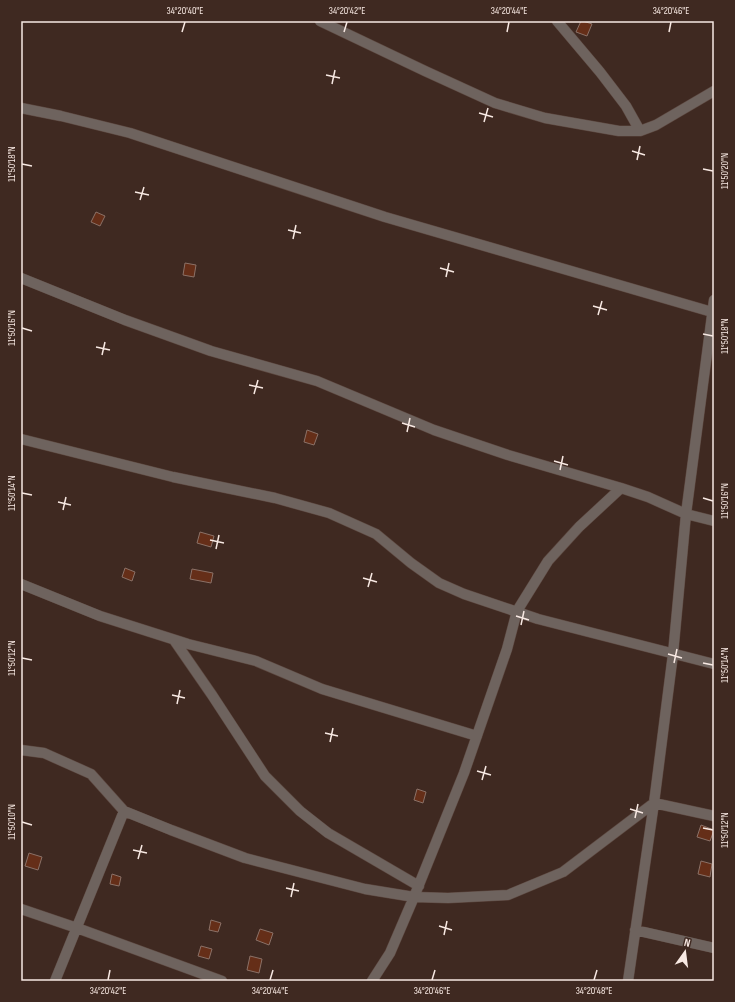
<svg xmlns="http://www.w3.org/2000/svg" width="735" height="1002" viewBox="0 0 735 1002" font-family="'Sofia Sans Condensed',sans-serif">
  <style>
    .building { fill: #652e18; stroke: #8b7167 }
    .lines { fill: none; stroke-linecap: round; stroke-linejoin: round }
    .minor-casing { stroke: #5d4840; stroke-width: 11 }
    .minor { stroke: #6e635e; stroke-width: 10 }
    .ticks { fill: none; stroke: #f8e9e3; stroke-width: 1.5 }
    .neatline { fill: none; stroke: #f8e9e3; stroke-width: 1.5 }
    .ticks-label { font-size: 10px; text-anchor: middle; fill: #f8e9e3 }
  </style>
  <rect width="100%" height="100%" fill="#3f2921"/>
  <path class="building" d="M581 21H583L592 24 587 36 576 32Z
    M96 212 105 216 100 226 91 222Z
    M185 263 196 265 194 277 183 275Z
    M307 430 318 434 314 445 304 442Z
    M200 532 214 536 211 547 197 543Z
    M125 568 135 572 132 581 122 577Z
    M192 569 213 573 211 583 190 579Z
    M417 789 426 792 423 803 414 800Z
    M701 825 714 830 710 841 697 837Z
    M29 853 42 857 38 870 25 866Z
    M701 861 712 864 710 877 698 874Z
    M112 874 121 877 119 886 110 884Z
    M211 920 221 923 218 932 209 930Z
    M260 929 273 933 269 945 256 940Z
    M201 946 212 949 209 959 198 956Z
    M250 956 262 959 259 973 247 970Z"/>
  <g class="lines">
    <g class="minor-casing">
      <path id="minor" d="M320 21 425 71 495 103 545 118 619 131H640L656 125 714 91
        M557 21 600 72 626 106 640 131
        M21 108 61 116 130 133 385 217 712 312
        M21 278 125 320 211 351 317 381 434 430 508 455 621 488 648 497 686 514 714 521
        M21 439 173 477 275 498 329 513 376 534 411 563 439 583 464 594 538 619 714 664
        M21 584 100 616 188 644 256 661 322 689 477 736
        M174 640 212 695 265 776 300 811 328 833 419 886
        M21 750 44 753 91 774 124 811 171 830 245 858 365 889 414 897 448 898 508 895 563 872 654 803 714 816
        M21 909 77 928 222 981
        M635 930 714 948
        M55 981 124 811
        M372 981 390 953 414 897 464 773 507 649 517 611 548 561 579 527 621 488
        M628 981 654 803 673 654 686 514 714 300"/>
    </g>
    <use href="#minor" class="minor"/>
  </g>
  <path class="ticks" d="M182 32 185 22M344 32 347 22M507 32 509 22M669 32 671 22M326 75 340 78M332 84 335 70M479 113 493 117M484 122 488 108M632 151 645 155M637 160 640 146M22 164 32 166M703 169 713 171M135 192 149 195M140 200 144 187M288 230 301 233M293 239 296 225M440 268 454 272M446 277 449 263M593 306 607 310M598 315 602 301M22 328 32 331M703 334 713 336M96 347 110 350M102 355 105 342M249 385 263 388M254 394 258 380M402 423 415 427M407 432 410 418M554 461 568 465M560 470 563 456M22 493 32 495M703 498 713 501M58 502 71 505M63 510 66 497M210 540 224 543M216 549 219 535M363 578 377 582M368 587 372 573M516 616 529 620M521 625 524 611M668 654 682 658M22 658 32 660M674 663 677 649M703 663 713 665M172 695 185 698M177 704 180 690M325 733 338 736M330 742 333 728M477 771 491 775M482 780 486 766M630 809 643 813M635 818 638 804M22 822 32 825M703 828 713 830M133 850 147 853M138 859 142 845M286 888 299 891M291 897 294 883M439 926 452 930M444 935 447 921M108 980 110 970M270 980 273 970M432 980 435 970M594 980 597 970"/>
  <rect width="735" height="1002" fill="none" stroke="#3f2921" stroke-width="44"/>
  <g transform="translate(685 952) rotate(14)" stroke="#3f2921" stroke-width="3" paint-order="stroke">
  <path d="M0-3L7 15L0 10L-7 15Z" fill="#f8e9e3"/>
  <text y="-6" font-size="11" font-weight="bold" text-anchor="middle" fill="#f8e9e3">N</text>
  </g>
  <rect x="22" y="22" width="691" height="958" class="neatline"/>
  <g class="ticks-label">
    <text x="185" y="14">34°20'40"E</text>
    <text x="347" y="14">34°20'42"E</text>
    <text x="509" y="14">34°20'44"E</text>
    <text x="671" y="14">34°20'46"E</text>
    <text transform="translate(11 164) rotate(-90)" y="4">11°50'18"N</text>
    <text transform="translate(724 171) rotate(-90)" y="4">11°50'20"N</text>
    <text transform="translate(11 328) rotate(-90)" y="4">11°50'16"N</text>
    <text transform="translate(724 336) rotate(-90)" y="4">11°50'18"N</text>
    <text transform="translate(11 493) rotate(-90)" y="4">11°50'14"N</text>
    <text transform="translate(724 501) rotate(-90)" y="4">11°50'16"N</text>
    <text transform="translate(11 658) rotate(-90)" y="4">11°50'12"N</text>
    <text transform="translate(724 665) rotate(-90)" y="4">11°50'14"N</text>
    <text transform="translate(11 822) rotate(-90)" y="4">11°50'10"N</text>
    <text transform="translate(724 830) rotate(-90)" y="4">11°50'12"N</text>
    <text x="108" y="994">34°20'42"E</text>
    <text x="270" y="994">34°20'44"E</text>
    <text x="432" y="994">34°20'46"E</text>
    <text x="594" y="994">34°20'48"E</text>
  </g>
</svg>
